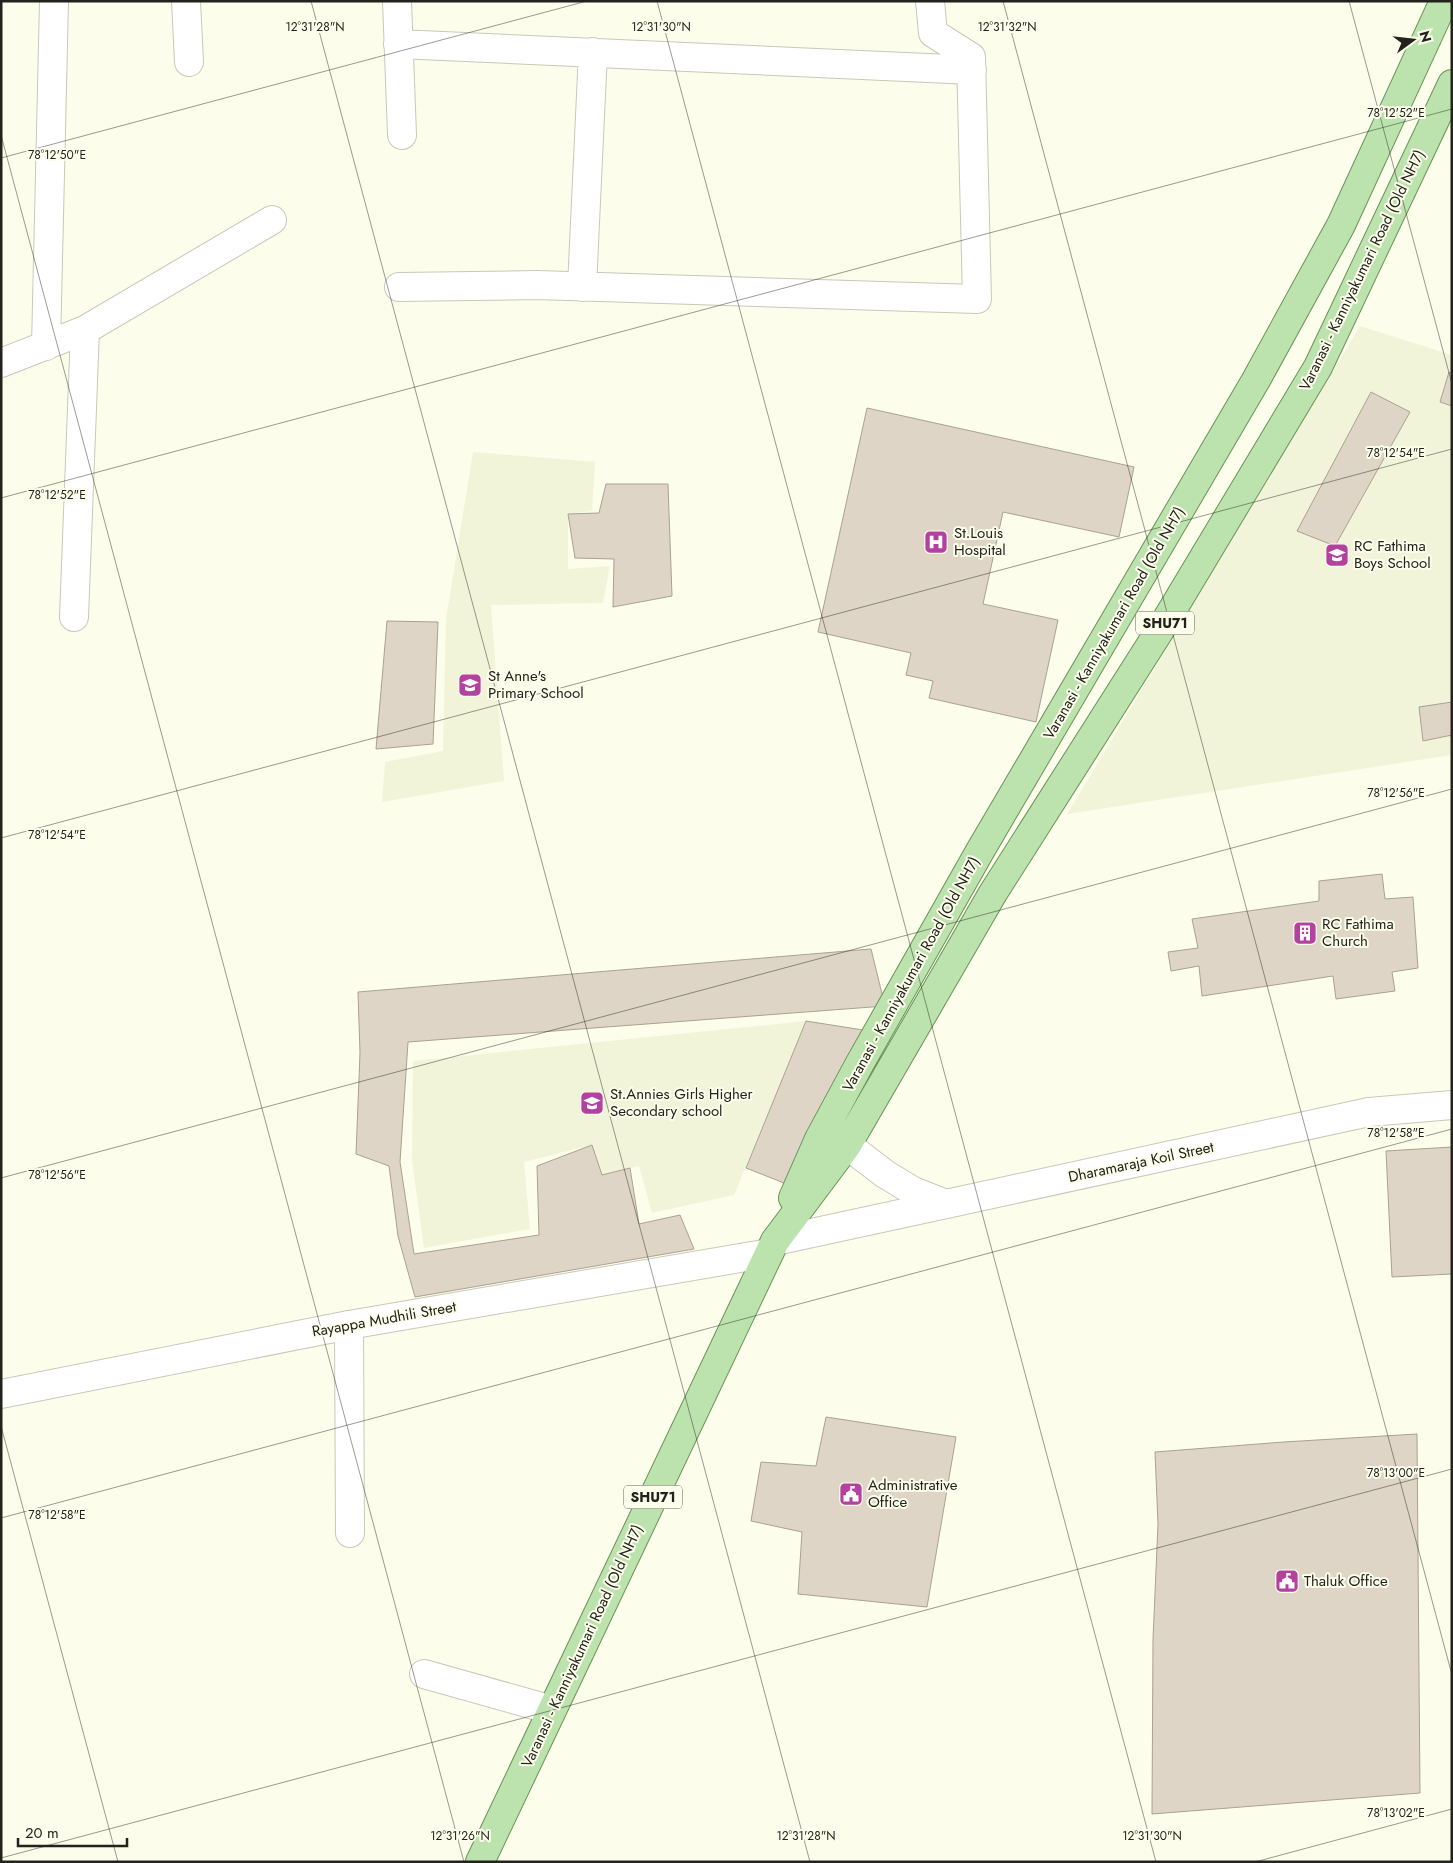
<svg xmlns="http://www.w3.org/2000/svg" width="1453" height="1863" viewBox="0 0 1453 1863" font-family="Jost,sans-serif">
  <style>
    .built { fill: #f2f4da }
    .building { fill: #ded5c6; stroke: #a9a192 }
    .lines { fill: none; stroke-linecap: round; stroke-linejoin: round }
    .minor-casing { stroke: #c8c9b8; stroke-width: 30 }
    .tertiary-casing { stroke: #c8c9b8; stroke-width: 30 }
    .primary-casing { stroke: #699358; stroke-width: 30 }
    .minor { stroke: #fff; stroke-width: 28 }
    .tertiary { stroke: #fff; stroke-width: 28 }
    .primary { stroke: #bce3ae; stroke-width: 28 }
    .ticks { fill: none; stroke: #22231c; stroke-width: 1; stroke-opacity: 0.45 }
    .labels { text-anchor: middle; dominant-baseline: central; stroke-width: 4; stroke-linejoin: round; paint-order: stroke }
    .shield { fill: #fcfdeb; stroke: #63645a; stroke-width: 1 }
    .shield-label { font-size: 14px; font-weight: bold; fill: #22231c }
    .street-label { font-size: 15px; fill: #22231c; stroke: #fcfdeb }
    .poi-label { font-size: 15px; fill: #22231c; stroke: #fcfdeb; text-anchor: start }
    .ticks-label { font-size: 12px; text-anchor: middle; fill: #22231c; stroke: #fcfdeb; stroke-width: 4; stroke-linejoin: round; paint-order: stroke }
  </style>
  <rect width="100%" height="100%" fill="#fcfdeb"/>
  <path class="built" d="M1360 326 1452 355V755L1067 814Z
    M473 452 595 462 592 511 568 514V569L610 566 603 603 491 605 504 781 382 802 385 762 443 751 446 619Z
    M806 1021 734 1195 652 1213 639 1166 602 1175 592 1145 524 1162 530 1229 424 1248 412 1161 413 1061Z"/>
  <path class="building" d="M1449 372 1452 373V406L1440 402Z
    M1371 392 1410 412 1335 546 1297 531Z
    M867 408 1134 467 1119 537 1003 512 983 604 1058 620 1036 722 929 698 933 681 906 675 911 653 818 632Z
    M606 484H668L672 596 613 607 614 559 575 558 568 514 599 513Z
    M387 621 438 622 433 744 376 749Z
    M1452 702V735L1423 741 1419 707Z
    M1382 874 1385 899 1413 897 1418 968 1392 972 1395 991 1336 999 1333 976 1202 996 1199 966 1171 971 1168 952 1198 948 1192 919 1319 901V881Z
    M871 949 885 1006 408 1042 400 1162 414 1254 539 1235 537 1166 592 1145 602 1175 630 1168 639 1224 680 1215 694 1249 415 1297 398 1236 389 1166 356 1154 360 1053 358 992Z
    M806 1021 863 1030 784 1183 746 1168Z
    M1452 1147V1274L1392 1277 1386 1151Z
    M826 1417 956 1437 927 1607 798 1594 802 1532 751 1521 761 1462 816 1466Z
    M1417 1434 1420 1793 1152 1814 1153 1639 1158 1524 1155 1452 1284 1442Z"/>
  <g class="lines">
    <g class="minor-casing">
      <path id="minor" d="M186 1 189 62
        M397 1 402 135
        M398 44 972 70
        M399 287 537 285 977 299 971 57 933 33 930 1
        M582 287 593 52
        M46 346 54 1
        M1 363 85 330 272 220
        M74 617 85 330
        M349 1325 350 1533"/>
    </g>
    <g class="tertiary-casing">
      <path id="tertiary" d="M847 1145 885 1174 913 1191 946 1204 1369 1112 1452 1105
        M775 1241 946 1204
        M1 1394 349 1325 769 1253
        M424 1674 552 1710"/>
    </g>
    <g class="primary-casing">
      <path id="primary" d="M793 1198 819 1139 860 1063 980 851 1256 380 1341 225 1444 1
        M480 1862 775 1241 847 1145 993 893 1162 627 1318 367 1452 84"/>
    </g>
    <use href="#minor" class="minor"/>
    <use href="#tertiary" class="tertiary"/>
    <use href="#primary" class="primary"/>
  </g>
  <path class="ticks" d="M311 1 810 1862M657 1 1156 1862M1003 1 1452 1675M1349 1 1452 384M1 135 464 1862M1 158 587 1M1 498 1452 109M1 838 1452 449M1 1178 1452 789M1 1426 118 1862M1 1518 1452 1129M1 1858 1452 1469M1255 1862 1452 1809"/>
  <defs>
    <g id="hospital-square" transform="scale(1.25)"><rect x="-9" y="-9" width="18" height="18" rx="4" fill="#b3429e" stroke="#fcfdeb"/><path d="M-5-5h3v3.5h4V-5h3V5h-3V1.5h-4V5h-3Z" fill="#fff"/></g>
    <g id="school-square" transform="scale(1.25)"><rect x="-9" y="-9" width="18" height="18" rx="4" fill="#b3429e" stroke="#fcfdeb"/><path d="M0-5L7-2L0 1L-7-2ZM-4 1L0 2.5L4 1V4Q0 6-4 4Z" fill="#fff"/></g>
    <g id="building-square" transform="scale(1.25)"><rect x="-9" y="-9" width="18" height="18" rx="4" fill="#b3429e" stroke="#fcfdeb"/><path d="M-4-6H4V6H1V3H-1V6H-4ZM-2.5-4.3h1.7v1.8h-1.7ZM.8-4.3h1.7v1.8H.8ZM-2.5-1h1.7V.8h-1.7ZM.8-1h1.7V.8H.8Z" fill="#fff"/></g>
    <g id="civic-square" transform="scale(1.25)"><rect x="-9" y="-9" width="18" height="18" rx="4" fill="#b3429e" stroke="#fcfdeb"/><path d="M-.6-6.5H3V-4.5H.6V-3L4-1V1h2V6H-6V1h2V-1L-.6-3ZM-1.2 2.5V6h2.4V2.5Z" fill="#fff"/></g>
  </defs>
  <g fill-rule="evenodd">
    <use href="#hospital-square" x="936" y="542"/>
    <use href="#school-square" x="1337" y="555"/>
    <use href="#school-square" x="470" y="685"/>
    <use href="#building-square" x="1305" y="933"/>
    <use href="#school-square" x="592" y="1103"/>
    <use href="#civic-square" x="851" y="1494"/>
    <use href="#civic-square" x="1287" y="1581"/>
  </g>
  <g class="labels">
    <g class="shield">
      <rect x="1136" y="611.5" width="58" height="23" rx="4"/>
      <rect x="624" y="1485.5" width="58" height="23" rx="4"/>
    </g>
    <g class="shield-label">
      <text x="1165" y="623">SHU71</text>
      <text x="653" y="1497">SHU71</text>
    </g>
    <g class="street-label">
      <text transform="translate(1362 270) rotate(-64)">Varanasi - Kanniyakumari Road (Old NH7)</text>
      <text transform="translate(1114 623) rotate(-60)">Varanasi - Kanniyakumari Road (Old NH7)</text>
      <text transform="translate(911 974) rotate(-61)">Varanasi - Kanniyakumari Road (Old NH7)</text>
      <text transform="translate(1141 1162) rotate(-12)">Dharamaraja Koil Street</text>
      <text transform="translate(384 1319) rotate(-10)">Rayappa Mudhili Street</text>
      <text transform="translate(582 1646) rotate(-65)">Varanasi - Kanniyakumari Road (Old NH7)</text>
    </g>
    <g class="poi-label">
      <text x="954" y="533">St.Louis<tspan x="954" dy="17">Hospital</tspan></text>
      <text x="1354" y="546">RC Fathima<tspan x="1354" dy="17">Boys School</tspan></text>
      <text x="488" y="676">St Anne's<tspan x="488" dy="17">Primary School</tspan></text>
      <text x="1322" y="924">RC Fathima<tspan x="1322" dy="17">Church</tspan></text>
      <text x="610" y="1094">St.Annies Girls Higher<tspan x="610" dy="17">Secondary school</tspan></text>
      <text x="868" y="1485">Administrative<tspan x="868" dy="17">Office</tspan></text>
      <text x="1304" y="1581">Thaluk Office</text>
    </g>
  </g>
  <g class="ticks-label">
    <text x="315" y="31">12°31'28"N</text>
    <text x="661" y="31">12°31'30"N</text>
    <text x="1007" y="31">12°31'32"N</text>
    <text x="1396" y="117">78°12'52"E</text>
    <text x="57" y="159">78°12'50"E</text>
    <text x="1396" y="457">78°12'54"E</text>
    <text x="57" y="499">78°12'52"E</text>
    <text x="1396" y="797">78°12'56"E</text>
    <text x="57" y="839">78°12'54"E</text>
    <text x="1396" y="1137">78°12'58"E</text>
    <text x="57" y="1179">78°12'56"E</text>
    <text x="1396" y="1477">78°13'00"E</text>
    <text x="57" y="1519">78°12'58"E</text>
    <text x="1396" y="1817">78°13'02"E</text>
    <text x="460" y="1840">12°31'26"N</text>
    <text x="806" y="1840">12°31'28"N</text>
    <text x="1152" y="1840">12°31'30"N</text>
  </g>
  <rect width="1453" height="1863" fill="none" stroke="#22231c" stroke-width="5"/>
  <g transform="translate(1413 40) rotate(75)" stroke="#fcfdeb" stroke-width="4" paint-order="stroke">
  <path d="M0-4L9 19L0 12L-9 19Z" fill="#22231c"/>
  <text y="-8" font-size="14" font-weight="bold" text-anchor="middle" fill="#22231c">N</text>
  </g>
  <path d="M18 1838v8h109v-8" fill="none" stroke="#22231c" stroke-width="2.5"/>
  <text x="25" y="1838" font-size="15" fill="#22231c" stroke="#fcfdeb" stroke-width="4" paint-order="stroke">20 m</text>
</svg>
